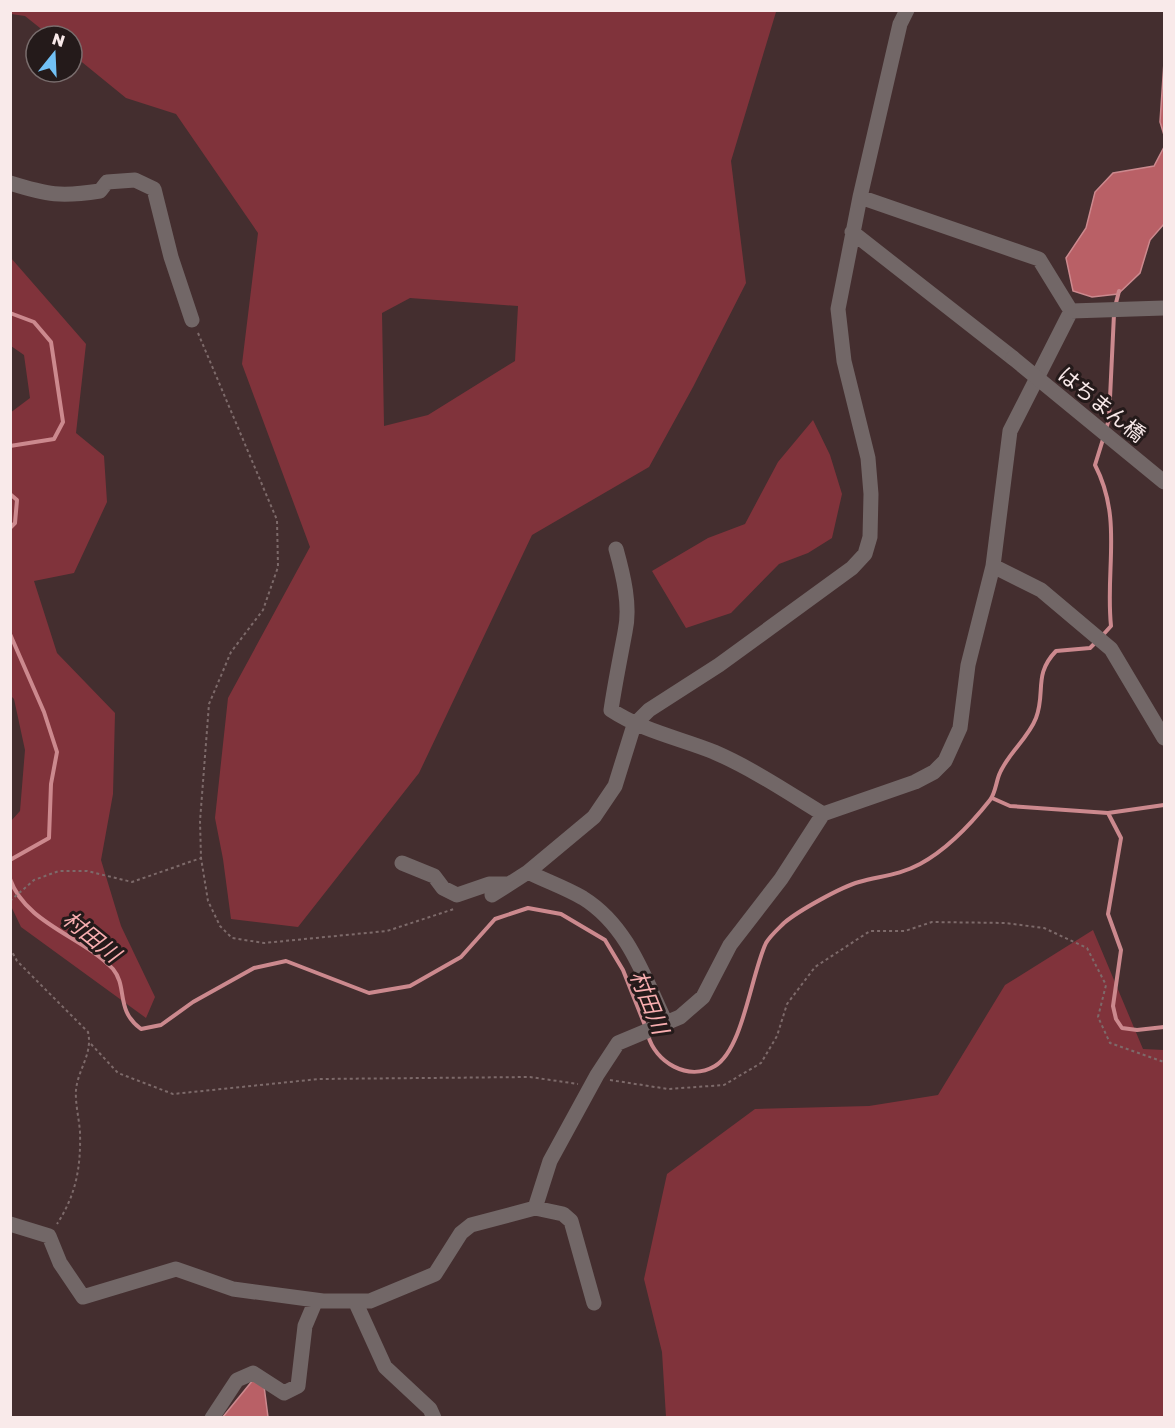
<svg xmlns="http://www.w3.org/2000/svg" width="1175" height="1428" viewBox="0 0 1175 1428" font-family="'Golos Text','Noto Sans JP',sans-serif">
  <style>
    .green { fill: #80333b; fill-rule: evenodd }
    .water { fill: #b96066; stroke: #cc898e; stroke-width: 1.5 }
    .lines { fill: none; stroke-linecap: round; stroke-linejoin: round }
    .stream { stroke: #cc898e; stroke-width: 4 }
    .path { stroke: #7d6a6a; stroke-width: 2; stroke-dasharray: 3 3; stroke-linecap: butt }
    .minor { stroke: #726767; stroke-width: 15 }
    .minor-bridge { stroke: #726767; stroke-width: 15 }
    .labels { text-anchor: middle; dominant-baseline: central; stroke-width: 6; stroke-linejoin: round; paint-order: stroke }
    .street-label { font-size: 21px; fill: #f9eaea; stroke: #241a1a }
    .water-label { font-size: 22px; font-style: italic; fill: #f8aeb0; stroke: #241a1a }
  </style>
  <rect width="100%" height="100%" fill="#442e2f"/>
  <path class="green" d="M11 10 789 11 776 12 731 161 746 283 693 387 649 467 532 535 419 773 298 927 231 919 223 859 215 818 228 698 310 547 242 364 258 233 176 114 126 98 72 54V36H50L25 16 11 14ZM410 298 518 306 515 361 428 415 384 426 382 313Z
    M11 258 86 344 76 433 104 456 107 502 74 573 34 581 57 653 115 713 113 794 101 860 121 926 155 997 146 1018 21 927 11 906V821L20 811 25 750 14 699 10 695V413L30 398 24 355 11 346Z
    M813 420 830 455 842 494 832 538 808 553 779 564 731 613 686 628 652 571 708 538 745 524 778 462Z
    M1093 930 1143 1049 1164 1050V1417H666L662 1352 644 1279 667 1174 755 1109 869 1106 938 1095 1005 985Z"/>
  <path class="water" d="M1164 62V135L1160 122Z
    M1164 147V224L1150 240 1140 273 1118 294 1092 297 1073 291 1066 258 1086 228 1095 192 1113 173 1154 166Z
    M253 1380 264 1386 268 1417 222 1418Z"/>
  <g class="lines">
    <path class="stream" d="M1115 307 1119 291
      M10 313 34 322 51 342 63 422 54 439 10 446
      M1106 429 1109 419 1114 314
      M10 494 17 500 15 523 10 528
      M10 634 44 712 57 752 51 784 49 838 10 860
      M1102 636 1111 626C1105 569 1123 519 1095 465L1104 436
      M992 798 1010 806 1108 813 1164 805
      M1108 813 1121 838 1108 914 1121 950 1113 1006 1116 1019 1122 1028 1137 1030 1164 1027
      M10 879C26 924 82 936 113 969 128 987 115 1010 141 1029L161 1025 193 1002 254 968 286 961 369 993 410 986 461 957 495 919 528 908 561 914 605 940 623 970 646 1028
      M648 1035C655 1062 688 1082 715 1066 743 1049 751 975 766 943 770 936 778 929 784 923 798 911 841 887 859 882 880 876 900 875 920 864 946 850 971 824 990 800 995 794 996 783 999 775 1007 754 1028 739 1036 718 1046 692 1033 675 1056 651L1090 648 1097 641"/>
    <path class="path" d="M198 333 277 520 278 567 263 610 231 652 209 704 200 821 201 858 208 901 220 926 232 938 264 943 387 931 454 909
      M10 901 34 880 59 871H87L132 882 201 858
      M10 948 17 961 88 1032C93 1054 78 1069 76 1090 75 1103 79 1118 80 1132 81 1167 76 1195 57 1224
      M91 1044 118 1073 173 1094 319 1079 530 1077 578 1084
      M610 1080 668 1089 724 1085 761 1063 777 1036 787 1004 815 967 870 931H905L932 922 1005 923 1044 928 1087 948 1106 985 1098 1017 1110 1043 1164 1062"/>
    <path class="minor" d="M10 183C48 195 61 197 100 191L107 182 135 180 154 189 171 257 192 320
      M860 197 1039 259 1071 311
      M852 232 1013 358
      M616 549C623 574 631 606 625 632 620 659 615 683 611 710 643 731 679 738 714 752 753 769 787 792 823 814
      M993 566 1041 590 1111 649 1164 738
      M402 863 434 876 443 888 457 895 489 884H509
      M528 872C546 881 566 888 583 898 628 926 644 977 666 1023
      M492 895 528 872 594 817 615 786 634 725 649 710 719 665 852 568 865 554 870 537 871 494 868 458 844 361 838 309 860 197 900 24 907 10
      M535 1208 563 1214 571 1221 594 1303
      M10 1224 49 1236 60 1263 83 1297 176 1269 233 1289 323 1301H370L435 1274 461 1233 471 1225 535 1208 550 1161 597 1075 618 1043 680 1017 703 997 730 945 781 879 823 814 915 782 934 772 945 761 960 728 968 665 993 566 1010 431 1071 311 1164 308
      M355 1301 385 1367 430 1409 434 1418
      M212 1418 237 1380 253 1373 284 1393 298 1386 305 1326 316 1300"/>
    <path class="minor-bridge" d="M1013 358 1164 482"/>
  </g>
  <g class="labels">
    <g class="street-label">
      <text transform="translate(1102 404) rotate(39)">はちまん橋</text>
    </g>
    <g class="water-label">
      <text transform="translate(92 936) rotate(39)">村田川</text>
      <text transform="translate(650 1002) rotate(68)">村田川</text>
    </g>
  </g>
  <rect width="1175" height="1428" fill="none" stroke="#f9eaea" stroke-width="24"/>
  <g transform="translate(54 54) rotate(18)"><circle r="28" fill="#241a1a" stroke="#796d6d" stroke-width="1.5"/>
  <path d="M0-4.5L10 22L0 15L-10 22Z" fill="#72c1f5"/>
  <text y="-9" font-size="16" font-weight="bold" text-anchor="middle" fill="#f9eaea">N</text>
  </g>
</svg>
